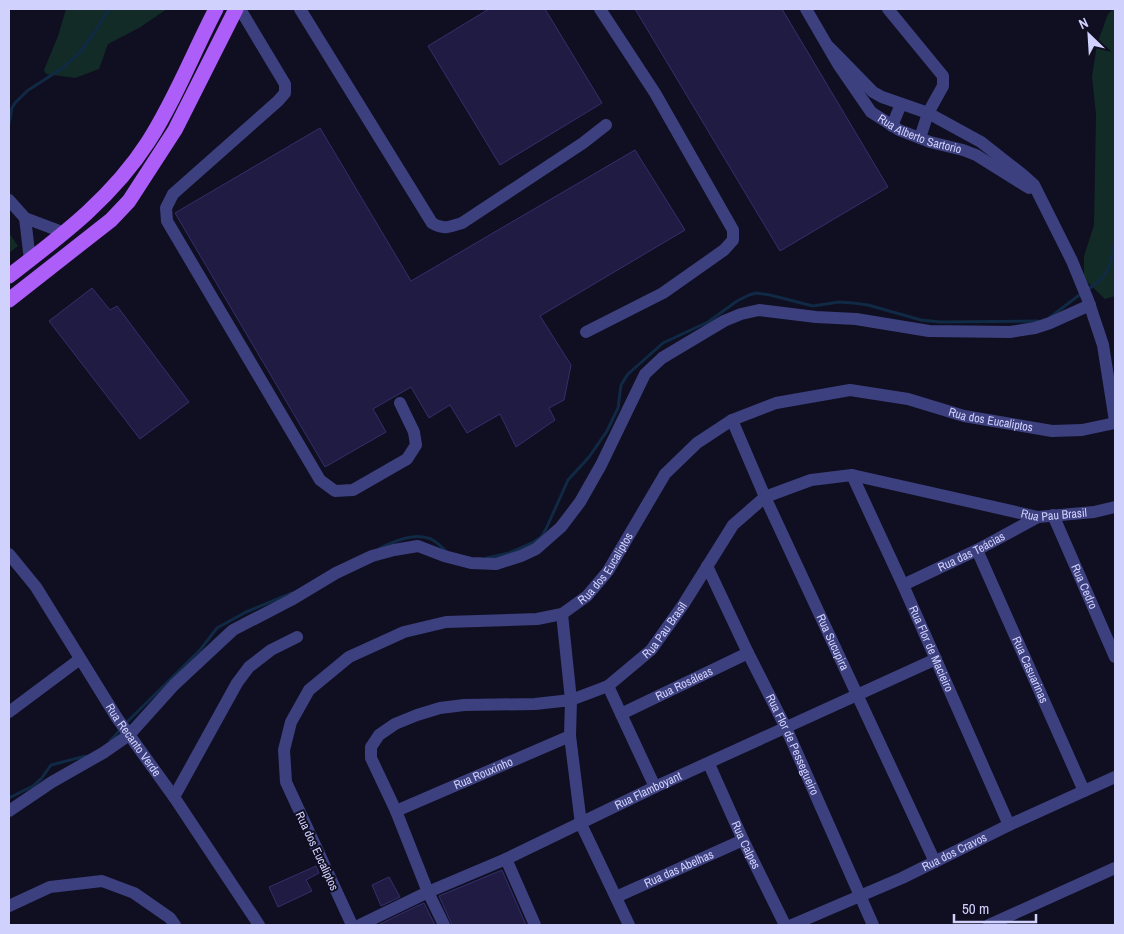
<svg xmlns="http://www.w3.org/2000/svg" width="1124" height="934" viewBox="0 0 1124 934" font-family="'Archivo Narrow',sans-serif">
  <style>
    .green { fill: #122b27 }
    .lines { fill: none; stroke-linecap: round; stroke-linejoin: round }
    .stream { stroke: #102944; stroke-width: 3 }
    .building { fill: #1f1b42; stroke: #342f6c }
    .minor { stroke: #3c407e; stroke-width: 12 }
    .major { stroke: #ad5df8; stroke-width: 15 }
    .labels { text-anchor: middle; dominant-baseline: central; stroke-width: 4; stroke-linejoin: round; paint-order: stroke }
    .street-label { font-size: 12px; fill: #d1d1fd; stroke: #100e21 }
  </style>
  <rect width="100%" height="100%" fill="#100e21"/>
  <path class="green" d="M66 9H167L139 28 108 44 99 69 75 78 46 74 44 70 58 36Z
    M1113 9H1115V296L1105 299 1084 279V256L1094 225 1096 114 1092 77 1097 44 1108 14Z
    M9 233 18 246 9 253Z"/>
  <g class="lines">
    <path class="stream" d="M9 123 12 108 15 103 27 91 64 67 81 51 94 33 109 9
      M1087 290C1111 274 1111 266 1115 239
      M1049 318 1082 293
      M380 548C395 541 414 532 431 539 437 542 442 547 447 552
      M487 558 509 553 532 543 541 537 546 529 568 480 589 457 607 431 618 408 621 385 628 374 663 343 708 322 737 301 749 295 756 293 770 295 813 306 839 302 853 303 868 305 921 320 940 322 1038 321
      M125 724 200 650 217 628 246 612 292 593
      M110 741 121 729
      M9 798 33 786 41 779 51 765 86 756"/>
  </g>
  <path class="building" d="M489 9H545L602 103 500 165 428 46Z
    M635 9H782L888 187 780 251Z
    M320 128 411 281 635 150 685 230 540 316 571 365 564 400 549 408 555 420 516 447 500 414 467 433 450 405 429 418 411 387 373 409 386 432 325 467 175 213Z
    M92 288 110 310 117 306 189 402 140 439 49 321Z
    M316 866 319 873 306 880 312 891 278 907 269 887Z
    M502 870 526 925H452L439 896Z
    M389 877 400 897 381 906 372 885Z
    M424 903 435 925H378L417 906Z"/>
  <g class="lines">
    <g class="minor">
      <path d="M240 9 285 84V93L278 101 173 194 166 208 167 221 320 480 335 491 353 490 407 459 416 445 414 432 400 403"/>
      <path d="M300 9 432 223C443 230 450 227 462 223L583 143 606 125"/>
      <path id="s1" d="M806 9 838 64 871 112 899 130 930 142 963 150 976 155 1029 188"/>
      <path d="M888 9 943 76V86L928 113 920 138"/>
      <path d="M829 47 873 92 882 97 928 113 981 142 1023 175 1034 185 1072 261 1088 300 1103 345 1115 421"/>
      <path d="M892 126 901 104"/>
      <path d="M9 200 25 218 65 233"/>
      <path d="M25 218 30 260"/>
      <path d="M586 332 663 293 724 250 733 240V230L655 93 600 9"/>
      <path id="s2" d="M732 420 765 497 935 862"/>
      <path id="s3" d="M852 475 903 585 1009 825"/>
      <path id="s4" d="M1053 515 1115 657"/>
      <path id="s5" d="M977 550 1084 791"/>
      <path id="s6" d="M9 554 36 587 117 718 174 797 259 925"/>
      <path id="s7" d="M707 566 748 653 786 728 873 925"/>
      <path id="s8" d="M903 585 977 550 1038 517"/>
      <path d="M562 614 571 700 570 736 581 824 629 925"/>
      <path d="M608 686 655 787"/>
      <path d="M9 712 80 659"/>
      <path id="s9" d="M621 714 748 653"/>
      <path id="s10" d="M709 764 743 840 785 925"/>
      <path d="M174 797 237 683 249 667 271 650 297 637"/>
      <path d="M9 811 52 782 103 753 129 735 174 685 233 630 291 600 336 573 372 556 394 550 418 546 444 556 471 563 496 564 521 556 536 549 561 527 580 502 601 465 645 374 662 358 724 321 741 314 759 310 816 317 856 319 929 331 1010 332 1035 328 1050 323 1090 305"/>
      <path id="s11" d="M396 811 570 736"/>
      <path d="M506 859 535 925"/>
      <path id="s12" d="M616 897 743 840"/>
      <path d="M9 906 50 887 102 881 134 893 170 918 175 925"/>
      <path id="s13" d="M352 925 286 782 284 750 291 722 309 690 349 657 404 632 446 622 537 619 562 614 587 596 608 571 665 474 697 443 732 420 776 403 850 390 908 399 964 416 1052 431 1082 430 1115 423"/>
      <path id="s14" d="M360 925 428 892 506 859 655 787 936 659"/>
      <path id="s15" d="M444 925 428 892 396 811 371 758V747L379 735 395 724 417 715 440 708 464 705 535 704 571 700 608 686 651 650 683 605 733 525 765 497 811 480 852 475 1038 517 1094 512 1115 507"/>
      <path id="s16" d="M792 925 902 878 1009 825 1115 777"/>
      <path d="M989 925 1115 868"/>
    </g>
    <path class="major" d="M9 276C61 236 112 198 148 142 175 100 193 53 216 9
      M9 300 111 220 129 201 175 130 236 9"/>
  </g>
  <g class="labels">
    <g class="street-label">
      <text stroke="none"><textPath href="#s1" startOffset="176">Rua Alberto Sartorio</textPath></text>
      <text stroke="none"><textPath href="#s13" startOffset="1056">Rua dos Eucaliptos</textPath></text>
      <text stroke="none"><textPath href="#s15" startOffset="991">Rua Pau Brasil</textPath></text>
      <text stroke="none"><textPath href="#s8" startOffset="76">Rua das Teácias</textPath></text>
      <text stroke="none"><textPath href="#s13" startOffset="591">Rua dos Eucaliptos</textPath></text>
      <text stroke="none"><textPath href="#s4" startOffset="78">Rua Cedro</textPath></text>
      <text stroke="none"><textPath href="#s15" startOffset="526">Rua Pau Brasil</textPath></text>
      <text stroke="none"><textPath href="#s2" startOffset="244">Rua Sucupira</textPath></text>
      <text stroke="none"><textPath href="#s3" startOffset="191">Rua Flor de Macieiro</textPath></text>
      <text stroke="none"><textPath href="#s5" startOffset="131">Rua Casuarinas</textPath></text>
      <text stroke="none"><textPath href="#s9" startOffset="70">Rua Rosáleas</textPath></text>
      <text stroke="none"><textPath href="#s6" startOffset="224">Rua Recanto Verde</textPath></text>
      <text stroke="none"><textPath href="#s7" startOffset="198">Rua Flor de Pessegueiro</textPath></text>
      <text stroke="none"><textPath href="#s11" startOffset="95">Rua Rouxinho</textPath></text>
      <text stroke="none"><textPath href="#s14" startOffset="318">Rua Flamboyant</textPath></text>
      <text stroke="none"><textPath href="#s10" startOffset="89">Rua Calpes</textPath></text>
      <text transform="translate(317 851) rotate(65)">Rua dos Eucaliptos</text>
      <text stroke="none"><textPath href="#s16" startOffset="178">Rua dos Cravos</textPath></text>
      <text stroke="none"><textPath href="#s12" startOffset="69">Rua das Abelhas</textPath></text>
    </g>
  </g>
  <rect width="1124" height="934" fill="none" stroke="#d1d1fd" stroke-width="20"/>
  <g transform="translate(1089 35) rotate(335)" stroke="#100e21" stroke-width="4" paint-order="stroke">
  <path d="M0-4L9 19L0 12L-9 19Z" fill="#d1d1fd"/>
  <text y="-8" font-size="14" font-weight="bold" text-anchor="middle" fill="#d1d1fd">N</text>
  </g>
  <path d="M954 914v8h82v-8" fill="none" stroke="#d1d1fd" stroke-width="2.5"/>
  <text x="962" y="914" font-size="15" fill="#d1d1fd" stroke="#100e21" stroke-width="4" paint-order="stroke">50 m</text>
</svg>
